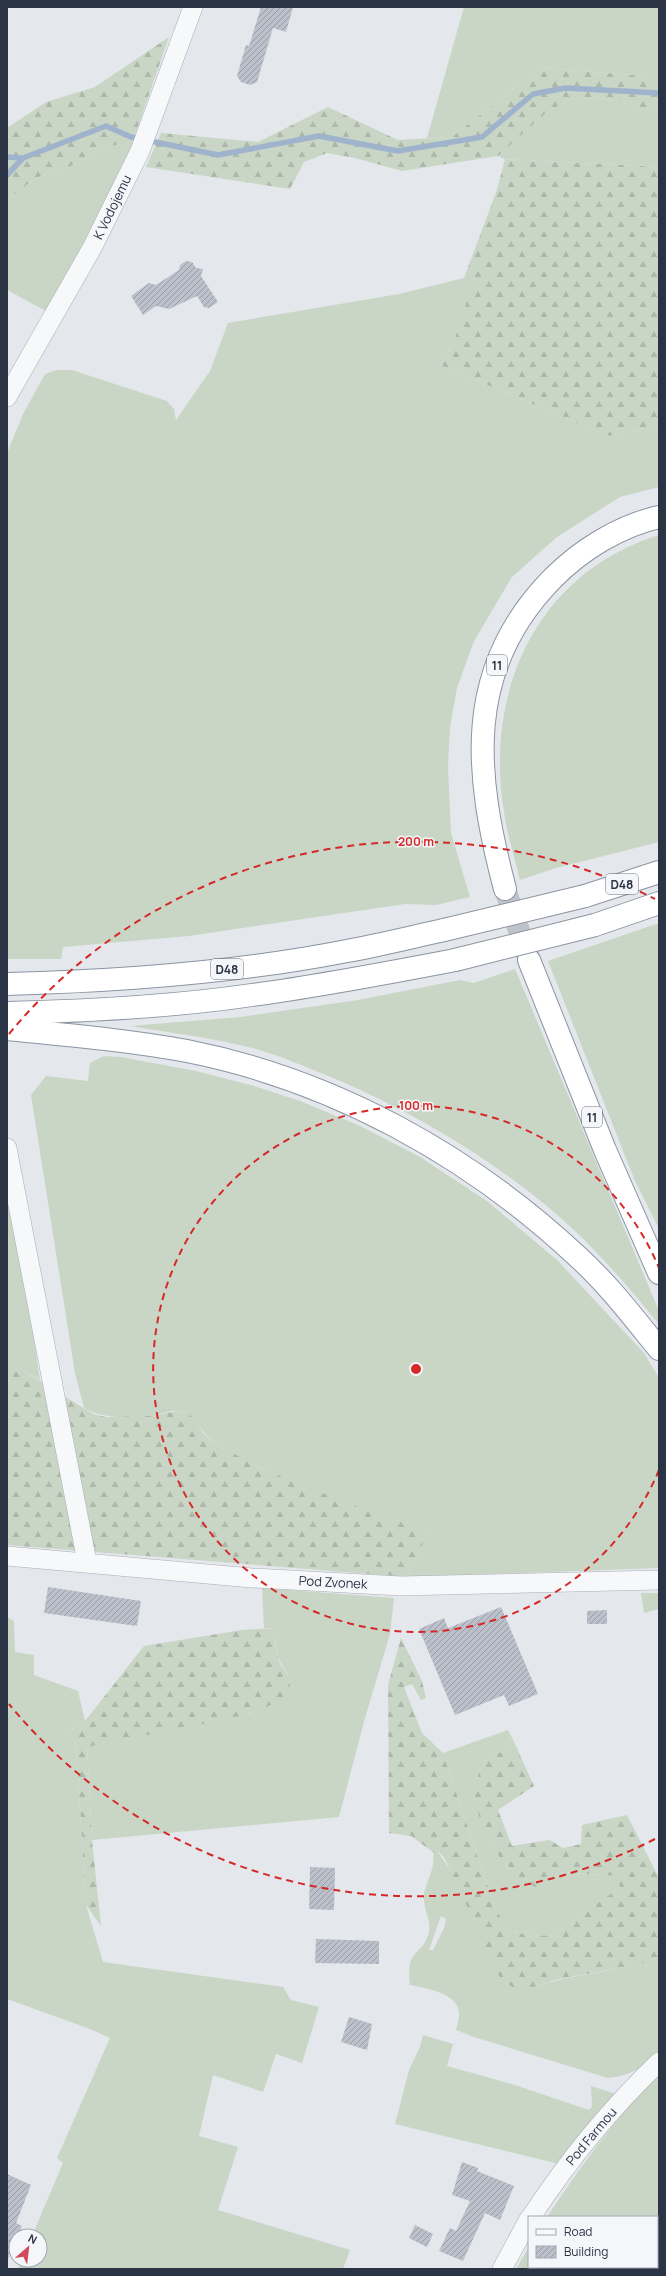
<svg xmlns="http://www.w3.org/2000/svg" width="666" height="2276" viewBox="0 0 666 2276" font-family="Manrope,sans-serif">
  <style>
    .grass { fill: #c9d6c5; fill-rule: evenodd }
    .forest { fill: url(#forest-firs) }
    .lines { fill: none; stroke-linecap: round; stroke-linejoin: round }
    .stream { stroke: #9fb4cc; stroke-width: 5.5 }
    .building { fill: url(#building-hatch) }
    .trunk-tunnel { stroke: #bfc3cb; stroke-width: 22; stroke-dasharray: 22 11; stroke-linecap: butt }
    .minor-casing { stroke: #a9aeb7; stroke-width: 20 }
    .trunk-casing { stroke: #8b94a3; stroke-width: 24 }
    .motorway-casing { stroke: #8b94a3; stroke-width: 24 }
    .minor { stroke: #f7f8fa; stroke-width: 19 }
    .trunk { stroke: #fff; stroke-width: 22 }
    .motorway { stroke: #fff; stroke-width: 22 }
    .motorway-bridge-casing { stroke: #8b94a3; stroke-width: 24; stroke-linecap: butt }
    .motorway-bridge { stroke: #fff; stroke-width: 22 }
    .ring { fill: none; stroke: #d62828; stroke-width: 2; stroke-dasharray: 7 5 }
    .labels { text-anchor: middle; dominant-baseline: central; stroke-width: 3; stroke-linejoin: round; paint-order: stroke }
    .shield { fill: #f4f6f9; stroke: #676e7b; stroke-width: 1 }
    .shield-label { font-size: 12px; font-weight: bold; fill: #2b3445 }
    .street-label { font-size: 13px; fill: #2b3445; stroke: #f4f6f9 }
    .centre { fill: #d62828; stroke: #f4f6f9; stroke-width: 2 }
    .ring-label { font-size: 12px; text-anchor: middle; font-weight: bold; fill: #d62828; stroke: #f4f6f9; stroke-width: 3; stroke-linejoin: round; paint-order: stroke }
  </style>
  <defs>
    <pattern id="forest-firs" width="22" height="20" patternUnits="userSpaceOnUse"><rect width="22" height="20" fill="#c9d6c5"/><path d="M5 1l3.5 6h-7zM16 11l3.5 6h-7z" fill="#adb8ab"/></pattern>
    <pattern id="building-hatch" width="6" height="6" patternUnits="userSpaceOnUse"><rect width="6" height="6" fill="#bbc0ca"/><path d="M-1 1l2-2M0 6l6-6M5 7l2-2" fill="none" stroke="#989da6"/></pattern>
  </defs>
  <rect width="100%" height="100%" fill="#e4e7ec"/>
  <path class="grass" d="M464 7H659V77L540 68 452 137 427 138Z
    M596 97 659 111V167L505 159 498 156 547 112 569 100Z
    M121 144 130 149 89 237 46 311 7 290V200L36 178 80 163 98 148Z
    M464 278H475L453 344 440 365 608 436 659 425V487L620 497 557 537 512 577 474 641 457 688 450 727 448 766 451 833 470 897 436 905 405 904 189 936 63 947 61 959H7V453L23 414 45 374 57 370H72L167 401 174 409 176 420 210 371 228 323 399 294Z
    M659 535V842L556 868 520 880C515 858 507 835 504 812 484 691 537 573 659 535Z
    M659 923V1229L635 1181 548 961Z
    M515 969 659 1311V1324C629 1288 598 1251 563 1220 497 1162 419 1115 338 1080 311 1069 284 1057 256 1049 215 1038 171 1033 130 1026L241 1017 358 1000 460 980 474 983Z
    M104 1056 121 1057 196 1071 254 1086 300 1101 360 1126 420 1157 487 1201 557 1260 644 1353 659 1378V1568L408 1577 428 1531C356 1507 281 1483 216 1444 202 1435 196 1413 178 1411 170 1410 159 1415 151 1416 131 1418 101 1419 84 1408L75 1373 31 1095 46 1076 88 1081 90 1063Z
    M7 1194 30 1314 40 1380 18 1367 7 1384Z
    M262 1588 394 1598 390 1634 365 1718 339 1817 92 1840 87 1747 251 1713 288 1675 278 1658 273 1628H264Z
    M641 1593H659V1609L644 1613Z
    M7 1617 14 1621 15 1652 34 1655V1675L78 1691 85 1721 68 1732 76 1744 86 1905 103 1962 283 1987 291 2000 319 2007 302 2063 276 2054 263 2092 213 2075 199 2136 238 2147 218 2210 350 2250 343 2269H18L22 2260H40V2236H32L63 2163 57 2158 110 2038 90 2029 7 1999Z
    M508 1730 516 1746 486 1758 477 1777 479 1813 489 1840 508 1868 546 1892 552 1881 560 1872 617 1876 620 1887 554 1935 534 1936 508 1931 494 1905 443 1753Z
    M438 1852 530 1988C573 1974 617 1972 659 1957V2052C644 2068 629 2076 608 2078L474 2037 456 2030C457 2025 460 2018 459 2012 458 1993 425 1988 410 1985 405 1947 423 1957 429 1932 431 1921 425 1911 424 1901 422 1891 431 1876 433 1865 434 1861 433 1857 434 1853ZM441 1916 446 1919 444 1928 433 1950H429Z
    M423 2035 453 2044 447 2066 515 2085 589 2110 592 2106 591 2086 616 2094 559 2164 395 2124 409 2070 420 2047Z
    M659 2073V2269H516L529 2247V2267H657V2217H547C581 2166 616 2117 659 2073Z"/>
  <path class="forest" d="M169 37 130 149 121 144 98 148 80 163 36 178 7 200V128L46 102 95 87Z
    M540 68 659 77V111L596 97 569 100 547 112 498 156 402 171 355 158 327 153 304 162 290 189 146 167 161 133 258 142 328 107 398 140 452 137Z
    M505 159 659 167V425L608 436 440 365 453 344 474 279 464 278 497 190Z
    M18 1367 93 1414 106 1417 150 1416 178 1411 188 1413 196 1421 204 1434 214 1443 260 1468 352 1505 428 1531 408 1577 7 1545V1384Z
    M273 1628C275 1637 275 1648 278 1658 280 1667 289 1673 290 1682 291 1705 245 1714 228 1719L87 1747 92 1840 101 1926 86 1905 76 1744 68 1732 85 1721 144 1646 242 1630Z
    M401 1638 422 1681 426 1698 421 1700 412 1684 404 1687 422 1733 443 1753 494 1905 508 1931 534 1936 554 1935 620 1887 617 1876 560 1872 552 1881 546 1893C533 1886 518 1878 508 1867 493 1851 474 1815 475 1793 475 1780 480 1769 486 1758L516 1746 534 1786 498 1810 512 1846 550 1840 563 1848 581 1844 582 1825 627 1815 659 1878V1957L639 1964 556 1980 530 1988 512 1987 499 1976 445 1859 439 1852 434 1853 411 1836 389 1833 388 1685Z"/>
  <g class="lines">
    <path class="stream" d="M7 157 23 158 106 126 131 137 218 155 319 136 398 151 482 137 533 94 565 88 659 93
      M7 175 23 158"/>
  </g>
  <path class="building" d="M261 7H293L286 32 273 28 257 82 250 85 241 82 237 76 246 45 249 46Z
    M186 261 192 262 196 268 203 269 201 276 218 302 209 308 204 307 197 296 169 309 156 306 143 315 131 296 149 283 156 285 179 270 180 265Z
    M48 1587 141 1601 137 1626 44 1613Z
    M501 1607 538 1694 509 1706 504 1695 455 1715 419 1629 444 1618 448 1628Z
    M607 1610V1624H587V1611Z
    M310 1867 335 1868 334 1910 309 1909Z
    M316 1939 379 1941V1964L315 1963Z
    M349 2017 372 2024 367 2050 341 2042Z
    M462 2162 478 2168 477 2171 514 2186 500 2220 485 2213 463 2261 439 2251 450 2228 456 2231 470 2201 452 2195Z
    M7 2174 31 2185 16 2223 22 2226 18 2236H16L7 2262Z
    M415 2225 433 2234 427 2247 409 2238Z"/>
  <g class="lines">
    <path class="trunk-tunnel" d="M505 889 529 960"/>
    <g class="minor-casing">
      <path id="minor" d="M7 397 92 248 140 151 193 7
        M7 1148 87 1562
        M7 1556 252 1578 401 1586 659 1580
        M531 2217C569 2159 609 2110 659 2062
        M502 2269 529 2219"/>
    </g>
    <g class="trunk-casing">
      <path id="trunk" d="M505 889C475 775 462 670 553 578 581 550 619 526 659 517
        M529 960 605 1150 659 1273"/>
    </g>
    <g class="motorway-casing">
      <path id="motorway" d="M585 896 659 872
        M595 925 659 903
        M7 984C120 981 235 973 347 951 380 945 412 937 444 930
        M7 1013C89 1011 171 1007 252 995 320 986 387 973 455 960
        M7 1029C67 1035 127 1040 187 1051 333 1080 469 1155 577 1256 608 1284 633 1317 659 1349"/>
    </g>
    <use href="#minor" class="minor"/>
    <use href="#trunk" class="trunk"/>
    <use href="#motorway" class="motorway"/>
    <g class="motorway-bridge-casing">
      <path id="motorway-bridge" d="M444 930 585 896
        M455 960 595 925"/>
    </g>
    <use href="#motorway-bridge" class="motorway-bridge"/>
  </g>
  <g class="ring">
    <path d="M659 1470A263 263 0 1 1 659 1268"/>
    <path d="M655 1839A527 527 0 0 1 9 1704M9 1034A527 527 0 0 1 655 899"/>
  </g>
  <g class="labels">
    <g class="shield">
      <rect x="487" y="655" width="20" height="20" rx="3"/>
      <rect x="606" y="874" width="32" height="20" rx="3"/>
      <rect x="211" y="959" width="32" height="20" rx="3"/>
      <rect x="582" y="1107" width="20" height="20" rx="3"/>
    </g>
    <g class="shield-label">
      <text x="497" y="665">11</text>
      <text x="622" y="884">D48</text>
      <text x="227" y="969">D48</text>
      <text x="592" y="1117">11</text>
    </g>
    <g class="street-label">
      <text transform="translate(112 207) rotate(-64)">K Vodojemu</text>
      <text transform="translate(333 1582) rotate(3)">Pod Zvonek</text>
      <text transform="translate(591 2136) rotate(-50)">Pod Farmou</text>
    </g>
  </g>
  <circle cx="416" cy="1369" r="6" class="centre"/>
  <g class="ring-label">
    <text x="416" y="846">200 m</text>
    <text x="416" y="1110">100 m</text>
  </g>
  <rect width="666" height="2276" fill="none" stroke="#2b3445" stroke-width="16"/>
  <rect x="528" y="2216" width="130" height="52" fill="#f4f6f9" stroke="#a4a8b1"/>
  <rect x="536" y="2229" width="20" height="6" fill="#f7f8fa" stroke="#a4a8b1"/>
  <text x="564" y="2236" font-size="12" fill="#2b3445">Road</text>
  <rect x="536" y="2246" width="20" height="12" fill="url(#building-hatch)" stroke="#a4a8b1"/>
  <text x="564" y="2256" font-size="12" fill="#2b3445">Building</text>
  <g transform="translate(28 2248) rotate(28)"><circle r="19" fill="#f4f6f9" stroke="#a4a8b1"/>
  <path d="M0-3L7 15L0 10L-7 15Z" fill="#d1495b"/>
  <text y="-6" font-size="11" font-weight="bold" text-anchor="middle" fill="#2b3445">N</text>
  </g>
</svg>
